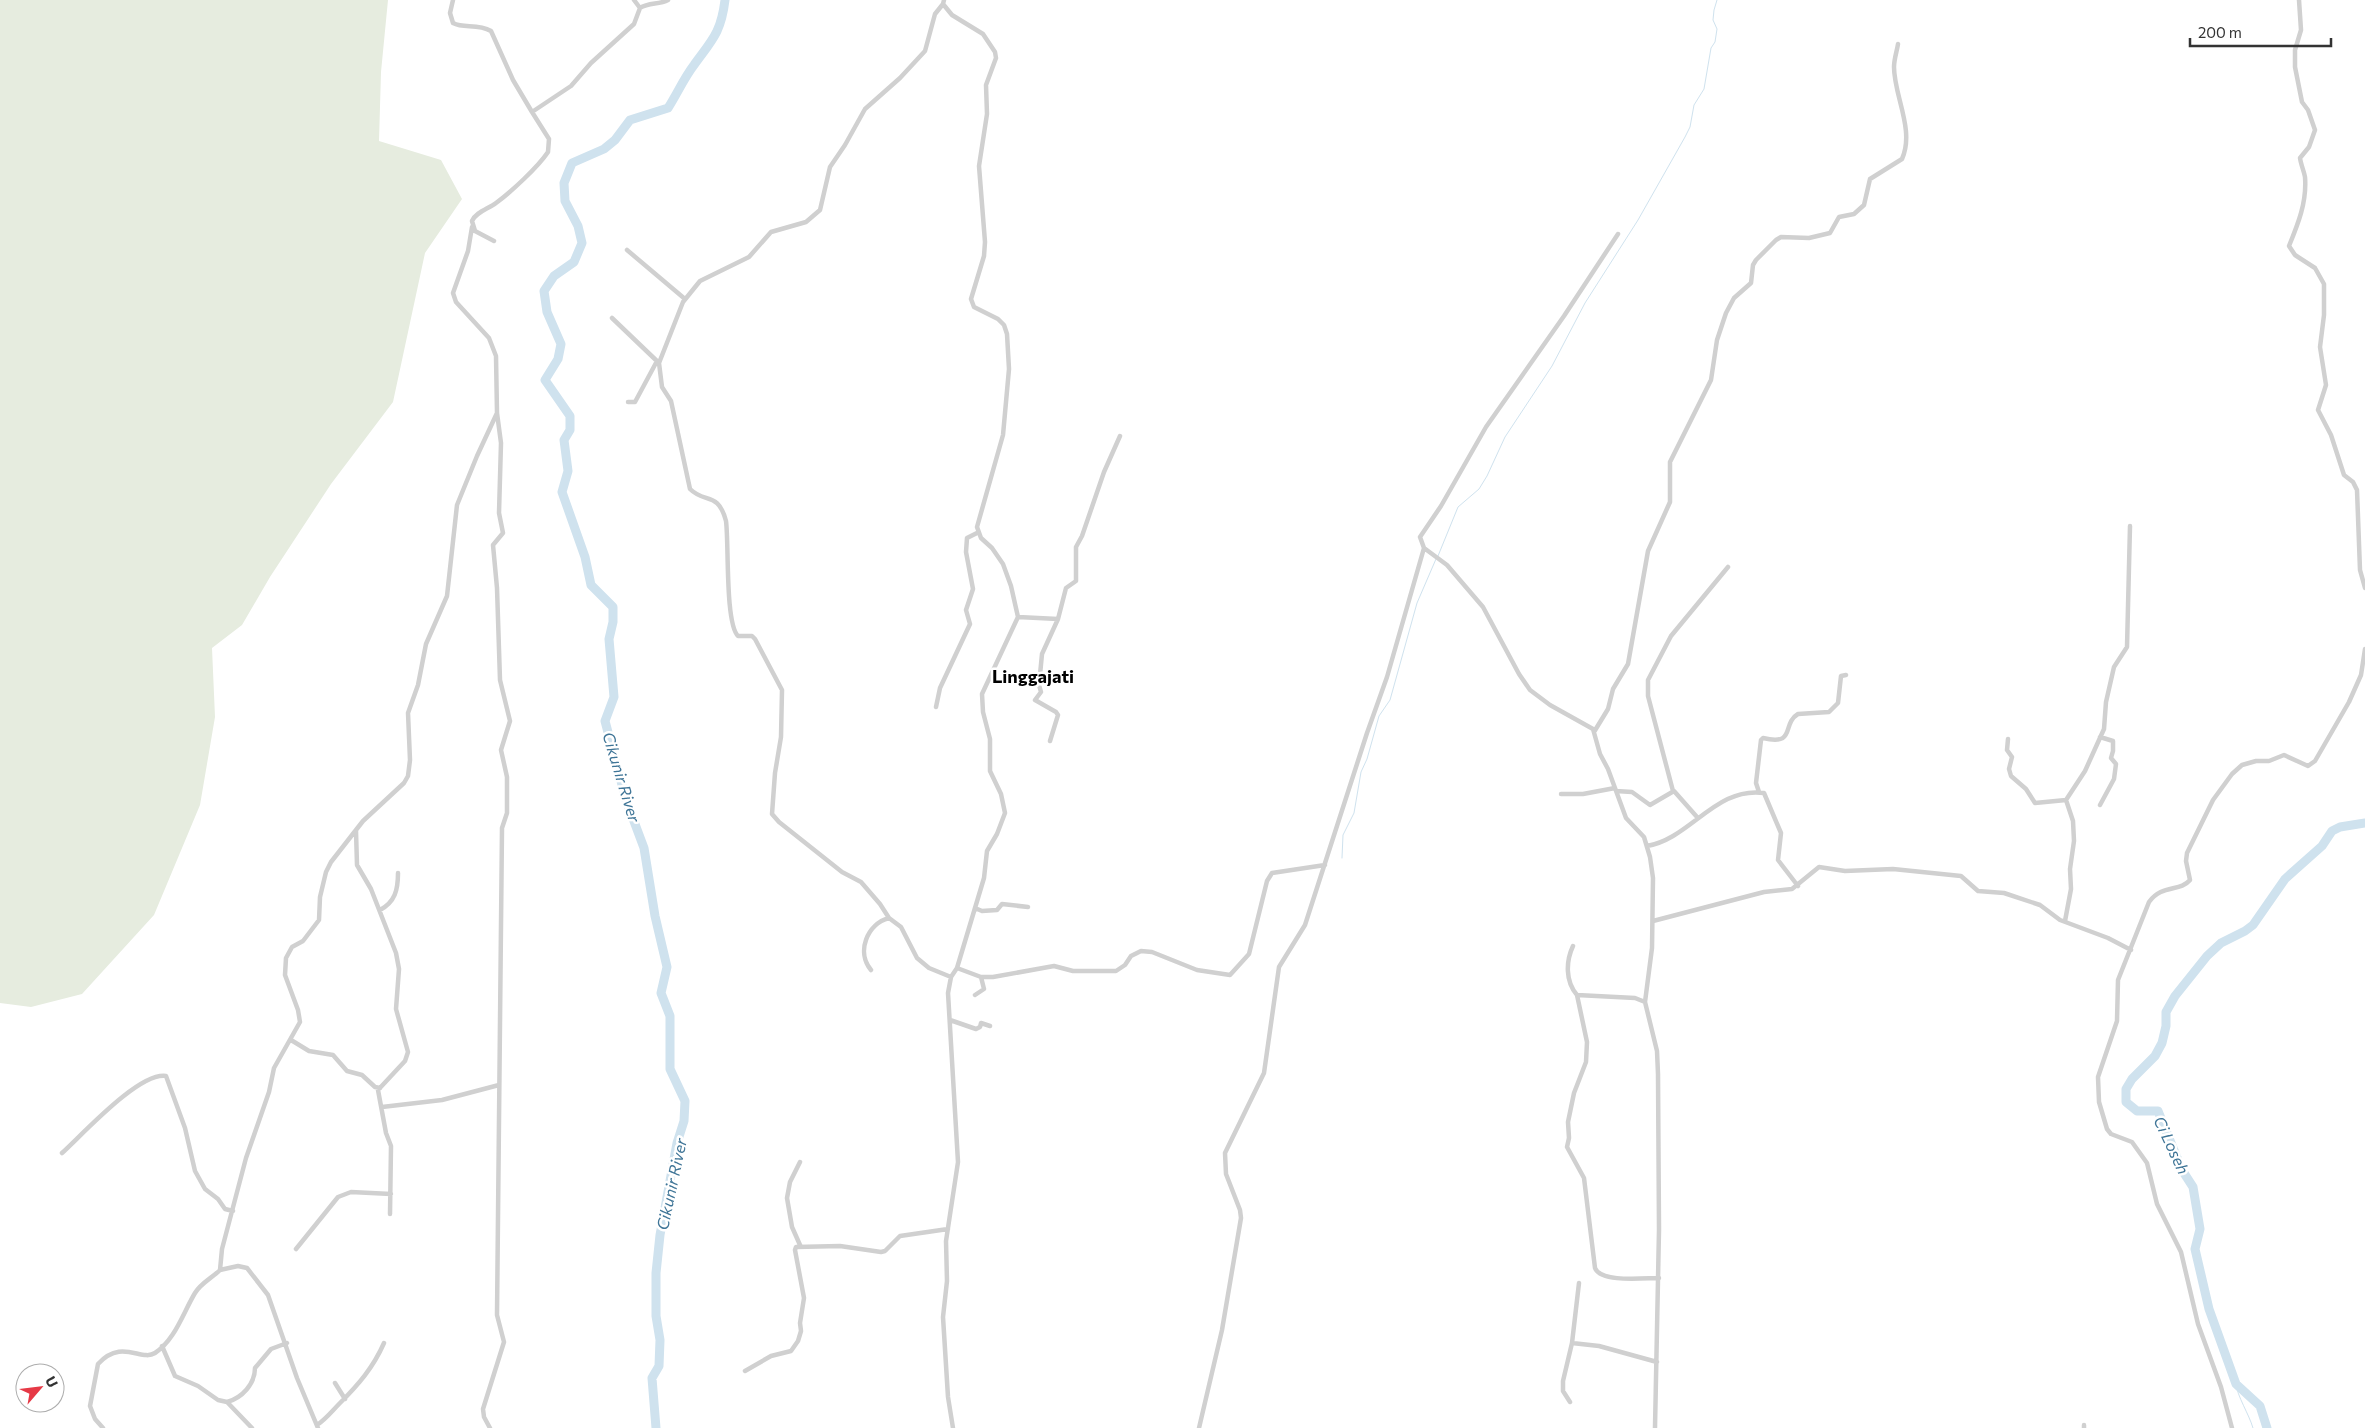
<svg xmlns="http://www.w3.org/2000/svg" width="2365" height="1428" viewBox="0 0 2365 1428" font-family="Commissioner,sans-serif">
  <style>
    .green { fill: #e6ecdf }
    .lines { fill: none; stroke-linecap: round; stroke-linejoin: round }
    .stream { stroke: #cfe2ee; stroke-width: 1 }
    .river { stroke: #cfe2ee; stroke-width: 9 }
    .minor { stroke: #d0d0d0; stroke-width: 4.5 }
    .labels { text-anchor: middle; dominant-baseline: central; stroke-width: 5; stroke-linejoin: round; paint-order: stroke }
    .water-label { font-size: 16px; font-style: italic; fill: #3f7597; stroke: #fff }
    .quarter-label { font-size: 18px; font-weight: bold; fill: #000; stroke: #fff }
  </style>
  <rect width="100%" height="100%" fill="#fff"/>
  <path class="green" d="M0 0H388L381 72 379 141 441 160 462 199 425 253 393 402 331 484 270 577 242 625 212 648 215 717 200 805 154 915 82 994 31 1007 0 1003Z"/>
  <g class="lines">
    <path class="stream" d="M1438 556 1458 507 1479 489 1487 476 1505 437 1552 366 1585 303 1638 220 1685 137 1690 127 1694 105 1704 89 1711 48 1715 42 1717 29 1713 20 1714 10 1717 0
      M1342 858 1343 835 1354 813 1361 772 1367 759 1379 716 1390 700 1417 603 1436 559
      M2236 1384C2237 1396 2249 1414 2253 1428"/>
    <path class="river" d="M656 1428 652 1378 659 1366 660 1340 656 1316V1273L660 1235 677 1143 684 1121 685 1101 670 1069V1016L661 993 667 967 655 916 644 848 626 800 605 721 614 697 609 639 613 622V607L591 585 585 557 562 492 568 471 564 440 570 430V416L545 380 558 359 561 344 547 312 544 291 554 276 574 262 582 243 578 226 565 201 564 183 572 163 604 149 615 140 630 120 668 108C677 94 684 78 694 65 712 40 721 33 725 0
      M2267 1428 2260 1406 2236 1384 2209 1309 2195 1249 2200 1229 2193 1187 2182 1170 2158 1111H2137L2126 1102V1089L2132 1079 2155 1056 2162 1043 2166 1026V1012L2175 996 2207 956 2221 943 2245 931 2253 925 2285 879 2322 846 2332 831 2340 827 2365 823"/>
    <path class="minor" d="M453 0 450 13 453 23C464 29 477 23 491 31L513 80 532 112 571 86 591 63 634 24 640 8C649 2 659 5 668 0
      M634 0 640 8
      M944 0 943 4 952 15 983 34 995 52 996 58 986 85 987 114 979 166 985 242 984 256 971 299 974 307 998 319 1004 325 1007 334 1009 369 1003 435 977 527 981 538 992 548 1003 564 1011 586 1018 617 982 694 983 712 990 739V771L1001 794 1005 813 997 834 987 851 984 878 957 968 951 977 948 993 958 1162 946 1241 947 1281 943 1317 948 1397 953 1428
      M2299 0 2301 30 2295 50V67L2302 102 2308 110 2315 130 2309 147 2300 158C2301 165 2304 171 2305 177 2307 202 2298 224 2289 246L2295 255 2315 268 2324 284V315L2320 347 2326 385 2318 410 2331 435 2344 475 2353 482 2357 490 2360 570 2365 588
      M943 4 935 14 925 51 900 78 865 109 845 145 830 167 820 210 806 222 771 232 749 257 700 281 683 302 659 363 662 387 671 401 690 489C705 504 718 491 726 521 729 543 725 623 738 636H752L755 639 782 690 781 737 775 773 772 814 779 822 842 872 861 882 880 904 889 918 901 927 917 958 929 968 951 977
      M472 227 468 251 453 293 456 302 489 338 496 356 497 413 501 443 499 513 503 533 493 545 497 588 500 680 510 721 501 750 507 777V813L502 828 497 1315 504 1342 483 1409 484 1417 490 1428
      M1618 234 1564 316 1486 427 1441 506 1420 537 1424 548 1447 565 1483 607 1519 674 1530 690 1550 705 1593 729 1600 754 1608 769 1626 818 1644 837 1650 857 1653 878 1652 948 1645 1002 1657 1051 1658 1074 1659 1230 1655 1428
      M494 241 475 231 472 221C476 212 488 209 496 203 511 192 538 167 548 152L549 139 532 112
      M627 250 685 299
      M612 318 659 363
      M628 402H635L657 361
      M1018 617 1058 619
      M936 707 940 688 970 624 966 610 973 589 966 552 967 538 977 533
      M1594 732 1608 709 1613 689 1628 664 1648 551 1670 502V462L1711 380 1717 340 1726 313 1734 298 1751 283 1753 265 1756 260 1776 240 1781 237 1809 238 1830 233 1839 217 1854 214 1864 205 1870 179 1902 159C1915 130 1894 96 1894 67 1894 59 1897 51 1898 44
      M2100 737 2113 741V751L2111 758 2116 764 2114 779 2100 805
      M2008 739 2007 750 2012 757 2009 769 2011 776 2026 789 2035 803 2066 800
      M1050 741 1058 715 1056 712 1035 700 1041 692 1039 685 1042 654 1058 619 1066 588 1076 581V547L1082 536 1104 472 1120 436
      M1616 791 1632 792 1650 805 1674 791 1697 817
      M1673 791 1648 696V680L1671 636 1728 567
      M1759 792 1756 783 1761 740 1763 738C1797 746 1781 724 1798 714L1829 712 1838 703 1841 676 1846 675
      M1561 794H1583L1615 788
      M356 831 357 865 371 889 396 953 399 969 396 1009 408 1052 405 1061 378 1090 386 1133 391 1146 390 1214
      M1647 846C1690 839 1716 786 1764 793L1781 833 1778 860 1798 886
      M975 908 982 911 997 910 1002 904 1028 907
      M380 910C395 902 398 890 398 873
      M1653 921 1764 892 1792 889 1819 867 1845 871 1893 869 1961 876 1978 891 2004 893 2040 905 2060 920 2108 938 2131 950
      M2065 921 2071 889 2070 869 2074 841 2073 821 2066 800 2085 771 2104 729 2106 702 2114 667 2127 647 2130 526
      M1573 946C1566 961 1565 981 1577 995L1635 998 1645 1002
      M957 968 981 977H993L1054 966 1073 971H1116L1125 965 1131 956 1141 951 1152 952 1197 970 1230 975 1249 954 1267 881 1272 873 1325 865
      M871 970C856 952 867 924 889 918
      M975 995 984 989 981 977
      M1577 995 1587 1042 1586 1062 1574 1093 1568 1122 1569 1138 1567 1147 1584 1178 1595 1268C1601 1283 1644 1278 1659 1278
      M950 1020 976 1029 980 1027 981 1023 990 1026
      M291 1040 309 1051 333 1055 347 1071 362 1075 375 1087 380 1088
      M382 1107 442 1100 499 1085
      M62 1153C83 1134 139 1072 166 1076L185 1128 195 1171 205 1189 218 1199 225 1209 233 1211
      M800 1162 790 1182 787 1198 792 1227 800 1245
      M296 1249 338 1197 351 1192 391 1194
      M220 1270 238 1266 247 1268 268 1295 297 1378 318 1428
      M1572 1343 1599 1346 1657 1362
      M162 1346 175 1376 198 1386 218 1400 227 1402 252 1428
      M745 1371 771 1356 791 1351 798 1341 801 1331 800 1323 804 1298 795 1250 796 1247 840 1246 881 1252 885 1251 900 1236 948 1229
      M335 1383 345 1399
      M227 1402C242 1398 255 1384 255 1368L271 1349 287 1343
      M1570 1402 1563 1391V1381L1572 1343 1579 1283
      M317 1425C326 1419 332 1411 340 1403 358 1385 373 1368 384 1343
      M2084 1425V1428
      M103 1428 95 1419 90 1406 98 1364C122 1338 141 1362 155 1353 175 1340 183 1313 195 1293 201 1283 212 1278 220 1270L222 1249 246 1158 269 1092 274 1068 300 1022 298 1010 285 975 286 958 292 947 303 941 319 920 320 897 326 872 331 862 363 821 404 783 408 776 410 760 408 713 418 685 426 644 447 596 457 505 477 456 497 413
      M1199 1428 1222 1330 1241 1218 1240 1210 1226 1174 1225 1153 1264 1073 1279 967 1305 925 1367 733 1387 677 1424 548
      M2232 1428 2221 1387 2198 1324 2181 1252 2157 1204 2147 1163 2132 1142 2111 1134 2107 1129 2099 1102 2098 1077 2117 1021 2118 980 2149 902C2162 884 2180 892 2190 880L2186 861 2187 853 2213 800 2232 774 2242 765 2256 761H2269L2284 755 2308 766 2315 761 2349 702 2361 675 2365 649"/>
  </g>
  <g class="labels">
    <g class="water-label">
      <text transform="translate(622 777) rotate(73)">Cikunir River</text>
      <text transform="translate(2172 1145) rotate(65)">Ci Loseh</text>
      <text transform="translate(671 1184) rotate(-78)">Cikunir River</text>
    </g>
    <g class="quarter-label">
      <text x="1033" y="676">Linggajati</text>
    </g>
  </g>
  <g transform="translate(40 1388) rotate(62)"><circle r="24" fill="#ffffff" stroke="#adadad"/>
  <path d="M0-4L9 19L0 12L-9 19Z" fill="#e63946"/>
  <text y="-8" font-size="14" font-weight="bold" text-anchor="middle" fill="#333333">U</text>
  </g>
  <path d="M2190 38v8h141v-8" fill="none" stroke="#333333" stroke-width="2.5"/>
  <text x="2198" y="38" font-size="15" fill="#333333" stroke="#ffffff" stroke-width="4" paint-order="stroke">200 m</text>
</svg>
